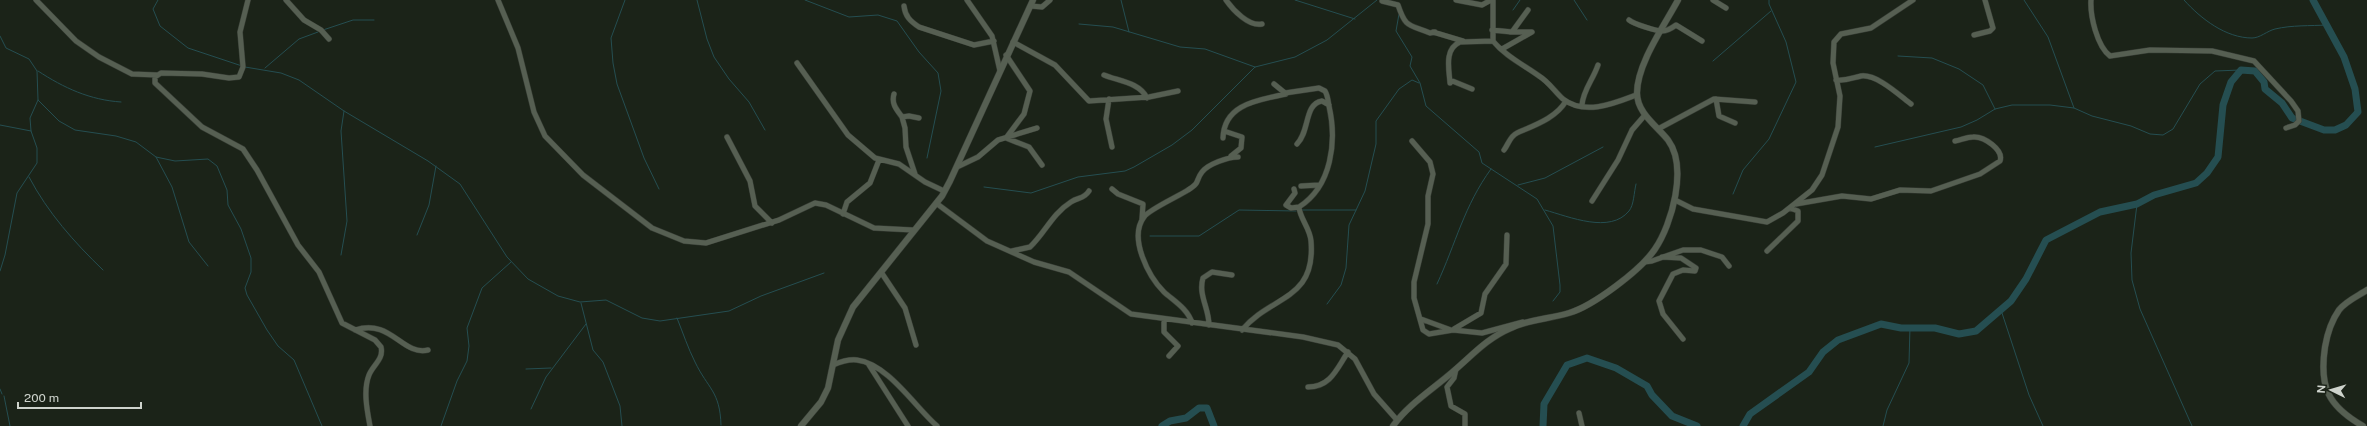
<svg xmlns="http://www.w3.org/2000/svg" width="2367" height="426" viewBox="0 0 2367 426" font-family="'Public Sans',sans-serif">
  <style>
    .lines { fill: none; stroke-linecap: round; stroke-linejoin: round }
    .stream { stroke: #254e51; stroke-width: 1 }
    .river { stroke: #254e51; stroke-width: 7 }
    .minor-casing { stroke: #363c34; stroke-width: 6 }
    .tertiary-casing { stroke: #363c34; stroke-width: 7 }
    .minor { stroke: #565f52; stroke-width: 5 }
    .tertiary { stroke: #565f52; stroke-width: 6 }
  </style>
  <rect width="100%" height="100%" fill="#1b2318"/>
  <g class="lines">
    <path class="stream" d="M158 0 153 9 160 26 188 48 242 66
      M625 0 611 38 613 63 617 84 644 158 659 189
      M697 0 707 39 714 57 729 79 749 102 765 130
      M805 0 849 17 878 15 897 21 919 52 938 73 941 91 927 158
      M1121 0 1129 32
      M1295 0 1355 19
      M1574 0 1587 20
      M2024 0 2048 37 2074 108
      M2184 0C2201 19 2226 38 2252 38 2260 38 2267 31 2275 29 2292 25 2310 26 2327 25
      M1513 10 1520 0
      M1399 14 1396 31 1412 57 1410 66 1420 83 1426 106 1479 152 1482 163 1537 199 1553 226 1560 285V292L1553 301
      M1079 24 1113 27 1180 47 1205 49 1255 67
      M323 30 353 20H374
      M0 36 6 48 29 59 37 71 38 100 59 121 75 130 116 136 136 142 156 157 175 161 208 159 217 166 227 190 228 205 241 229 251 258V272L245 288 247 295 267 330 278 346 294 360 322 426
      M1898 56 1932 58 1959 69 1983 85 1995 109
      M1713 61 1771 11
      M245 67 281 73 299 80 344 111 428 161 460 184 507 257 528 279 558 296 580 302 606 300 642 318 660 321 729 311 761 296 824 273
      M265 68 299 39 318 32
      M38 71C64 88 90 100 121 102
      M0 125 31 131
      M1875 147 1961 127 1977 120 1995 109 2012 105H2050L2074 108 2092 116 2131 126 2150 134 2163 135 2173 129 2200 84 2215 71 2241 70
      M156 157 172 187 189 242 208 266
      M29 177C48 213 74 242 103 270
      M1518 185 1545 178 1603 147
      M984 187 1031 193 1078 177 1125 171 1134 167 1172 145 1192 130 1255 67 1295 57 1327 40 1377 0
      M1733 194 1743 170 1769 139 1796 82 1786 42 1769 4V0
      M2137 204 2131 253 2132 280 2140 309 2192 426
      M1301 210H1356
      M1545 210C1570 217 1610 234 1629 211 1634 205 1634 192 1636 184
      M417 235 429 205 436 166
      M1150 236H1199L1239 210 1296 211
      M341 255 347 221 341 131 344 111
      M0 271 5 255 17 193 37 163V148L31 131 30 118 38 100
      M1437 284C1456 243 1464 206 1491 169
      M581 303 593 350 603 362 620 406 622 426
      M1327 304 1341 285 1346 268 1349 225 1365 191 1376 144V121L1399 89 1412 80 1419 83
      M2001 310 2029 395 2043 426
      M677 318C683 333 688 348 695 362 708 389 720 391 721 425
      M526 369 551 368
      M0 389 2 394
      M4 396 10 426
      M531 409 546 377 586 324
      M441 426 457 381 467 361 469 346 467 328 482 288 511 262
      M1883 426 1887 410 1909 363 1910 327"/>
    <path class="river" d="M1162 426 1170 421 1186 418 1199 408H1207L1214 426
      M1543 426 1544 404 1567 365 1587 358 1616 368 1647 386 1652 395 1672 416 1697 426
      M1743 426 1750 414 1809 372 1823 352 1838 340 1881 324 1901 328H1935L1959 334 1976 331 2011 301 2026 279 2046 240 2100 212 2137 204 2154 195 2196 183 2207 173 2218 157 2223 105 2231 82 2241 70 2255 71 2264 82 2265 89 2282 103 2292 118 2324 130H2335L2346 125 2358 112 2355 89 2344 57 2313 0"/>
    <g class="minor-casing">
      <path id="minor" d="M36 0 76 41 99 57 132 74 157 75
        M248 0 240 32 243 67 239 77 229 78 202 74 161 73 155 77V83L202 127 243 149 257 170 298 245 319 272 342 323 375 340 381 347C384 359 373 365 369 375 363 390 367 410 370 426
        M286 0 304 20 321 30 329 39
        M498 0 518 48 534 112 545 136 583 175 652 228 684 241 706 243 779 220 815 203 826 205 874 228 913 230
        M967 0 992 36 1000 71
        M1226 0C1233 10 1249 27 1262 24
        M1456 0 1482 5 1491 0
        M1493 0V41C1505 56 1524 65 1539 76 1549 82 1555 92 1563 99 1585 116 1615 103 1636 95
        M1713 0 1726 8
        M2091 0C2090 16 2097 46 2110 56L2150 50 2212 51 2254 61 2291 101 2298 111 2299 121 2295 125 2286 128
        M1382 1 1398 5C1406 29 1409 24 1430 33L1435 32
        M904 6C905 16 910 21 919 27L974 45 994 41
        M1031 6 1042 7 1050 0
        M1629 20C1634 24 1656 31 1662 31 1668 31 1672 28 1676 25L1702 41
        M1492 30 1512 32 1528 10
        M1433 32 1463 41
        M1974 35 1990 31 1993 28 1985 0
        M1013 42 1055 65 1089 101 1149 97 1178 91
        M1502 49 1532 32H1510
        M1006 55 1030 91 1024 114 1006 138 1029 147 1042 165
        M797 63 848 135 875 158 899 164 925 182 944 191
        M1104 75C1118 81 1139 82 1147 98
        M1450 80 1472 89
        M1836 80C1846 81 1852 78 1861 76 1877 74 1899 95 1911 104
        M1450 83C1449 69 1444 49 1460 42L1493 41
        M894 94C891 104 897 110 902 117
        M1109 99 1106 119 1112 147
        M1716 99 1719 116 1735 123
        M1582 105C1583 90 1593 80 1598 65
        M1658 129 1714 99 1755 102
        M1224 131 1242 137 1241 148 1231 156
        M727 137 750 181 755 206 772 223
        M1223 138C1224 103 1260 100 1286 94
        M1412 141 1430 162 1433 174 1428 196V224L1414 282V298L1423 330 1429 334 1453 330 1482 333 1523 322
        M1297 144C1310 131 1304 104 1322 101L1329 105
        M1504 150C1508 145 1510 136 1517 133 1535 125 1556 118 1566 101
        M957 167 978 157 998 140 1037 128
        M915 174 906 147 905 128 902 117 909 116 919 118
        M1301 186 1319 185
        M1112 189 1118 194 1143 204 1142 219
        M1294 189 1295 193 1286 205 1291 208 1299 207
        M1675 200 1693 209 1767 222 1783 213 1812 190 1822 175 1838 127 1840 96 1833 63 1834 42 1841 34 1871 28 1913 0
        M1592 201 1618 160 1632 130 1645 115
        M936 203 987 241 1034 262 1069 272 1131 314 1303 337 1338 345 1355 359 1374 394 1397 420
        M1796 204 1842 196 1871 199 1900 190 1931 191 1980 174 2000 161C2004 150 1984 136 1973 137 1967 137 1961 140 1955 141
        M843 214 847 202 870 183 879 160
        M1012 251 1030 247C1045 233 1052 214 1071 202 1079 197 1084 199 1089 191
        M1767 251 1798 221V211L1790 208
        M1662 257 1681 258 1696 268 1695 271 1683 270 1673 274 1659 301 1663 314 1683 339
        M1644 262 1652 261 1683 250H1701L1722 257 1729 266
        M881 272 905 308 916 345
        M1164 319V332L1178 346 1169 356
        M1421 319 1451 330
        M1192 323C1188 309 1174 301 1164 292 1149 277 1128 238 1144 217 1148 210 1179 196 1188 190 1201 182 1195 181 1202 172 1208 164 1228 157 1238 157
        M1209 325C1209 308 1198 295 1203 278L1212 272 1232 275
        M1454 329 1481 313 1485 294 1506 264 1507 235
        M355 330C391 318 402 356 428 350
        M1242 330C1271 295 1316 301 1311 241 1310 228 1300 219 1299 207 1332 186 1337 141 1329 106 1328 101 1328 96 1325 91L1319 88 1285 93 1274 84
        M833 365C840 362 849 359 857 360 888 364 915 407 937 426
        M869 365 908 426
        M1456 369 1454 378 1447 387 1451 406 1465 414V426
        M1308 387C1331 387 1337 368 1348 352
        M1579 413 1582 426"/>
    </g>
    <g class="tertiary-casing">
      <path id="tertiary" d="M801 426 821 402 828 388 838 340 853 307 942 196 950 181 1033 0
        M1393 426C1407 406 1430 391 1449 375 1470 358 1485 339 1511 328 1530 319 1549 319 1569 313 1593 306 1641 270 1655 249 1672 224 1688 167 1668 140 1657 126 1637 113 1637 93 1637 64 1664 26 1678 0
        M2363 426C2328 406 2319 387 2325 347 2327 335 2332 320 2339 310 2346 301 2358 296 2367 290"/>
    </g>
    <use href="#minor" class="minor"/>
    <use href="#tertiary" class="tertiary"/>
  </g>
  <g transform="translate(2331 390) rotate(275)" stroke="#1b2318" stroke-width="3" paint-order="stroke">
  <path d="M0-3L7 15L0 10L-7 15Z" fill="#ced3cc"/>
  <text y="-6" font-size="11" font-weight="bold" text-anchor="middle" fill="#ced3cc">N</text>
  </g>
  <path d="M18 402v6h123v-6" fill="none" stroke="#ced3cc" stroke-width="2"/>
  <text x="24" y="402" font-size="12" fill="#ced3cc" stroke="#1b2318" stroke-width="3" paint-order="stroke">200 m</text>
</svg>
